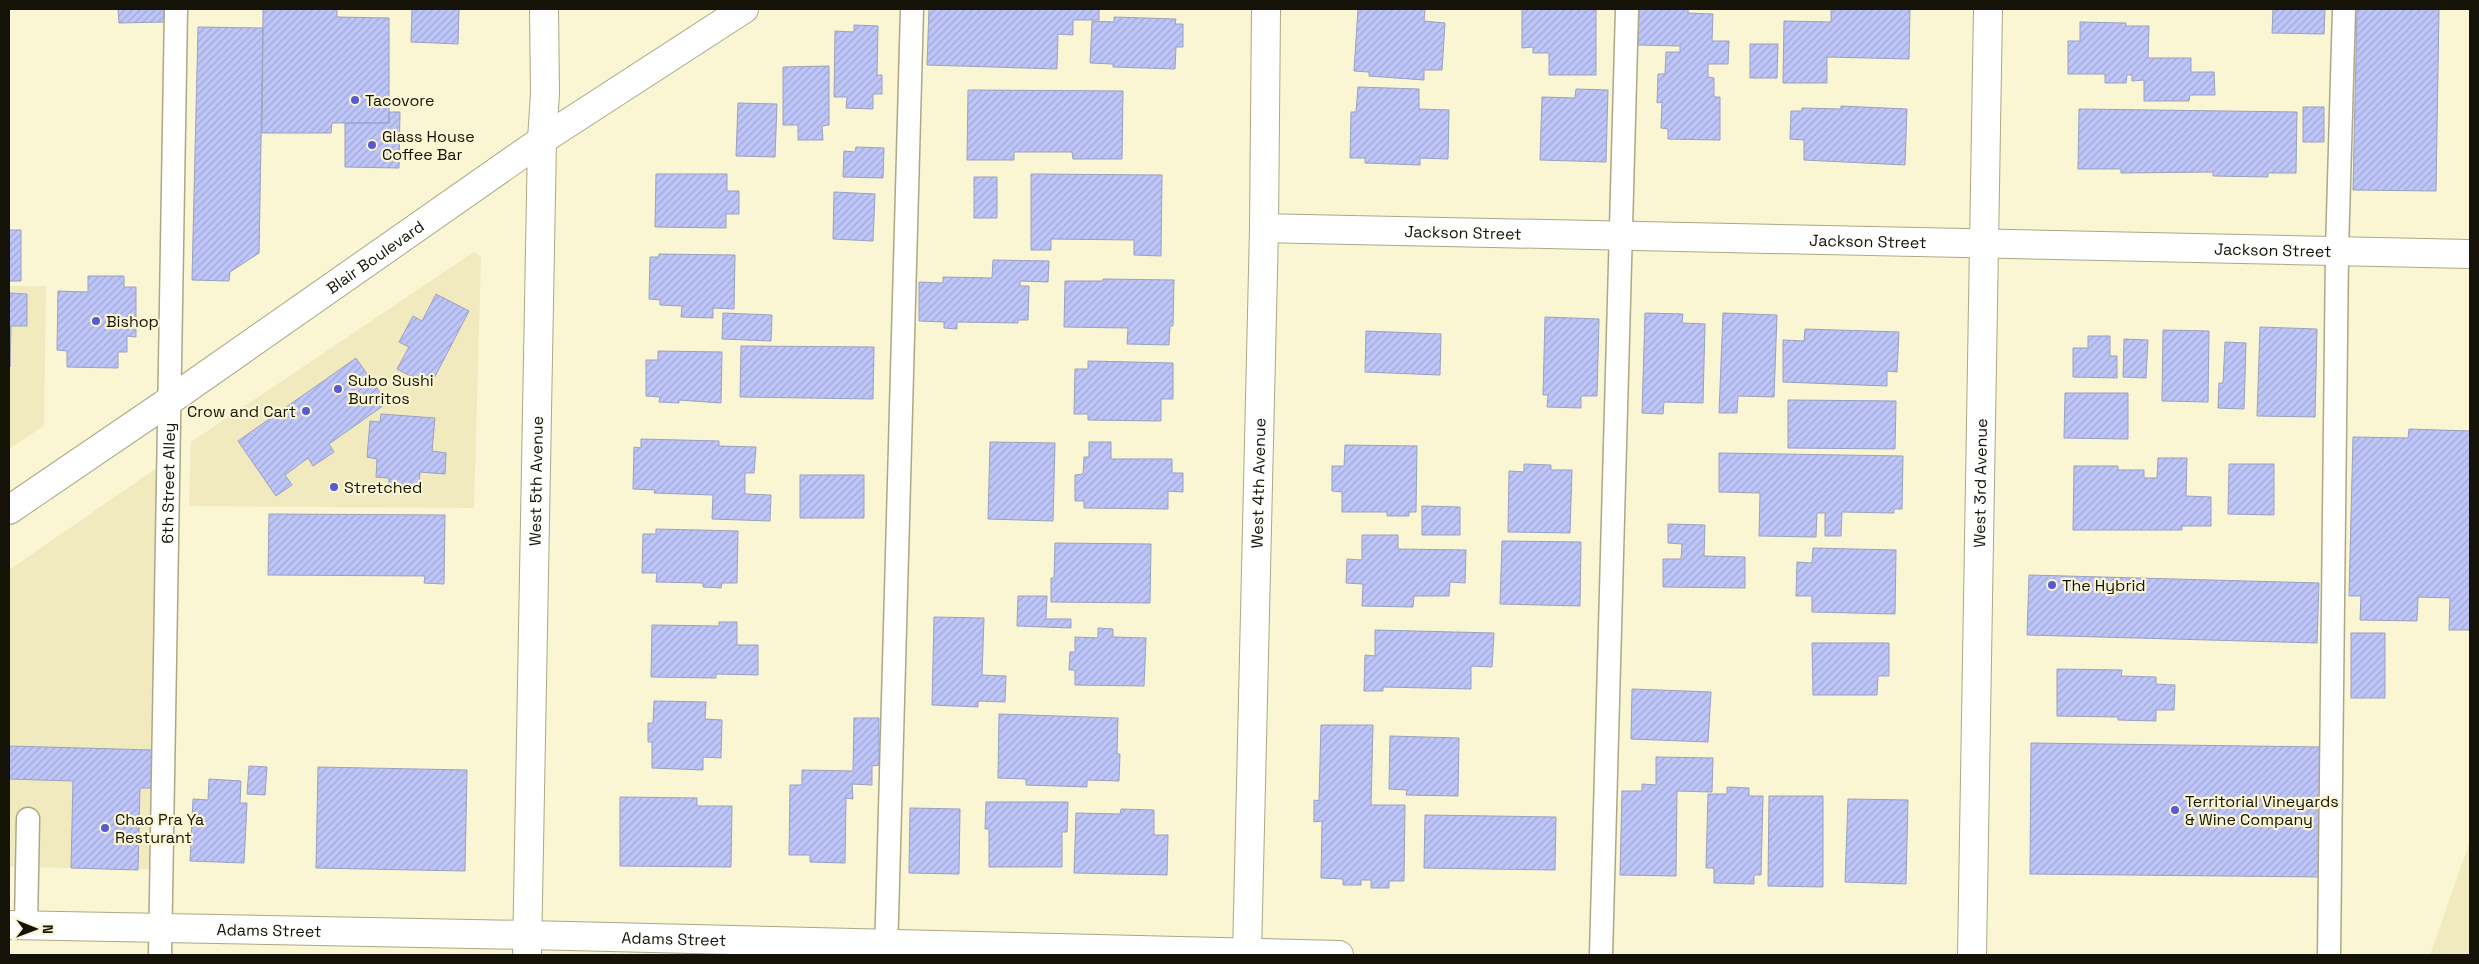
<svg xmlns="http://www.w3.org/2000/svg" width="2479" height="964" viewBox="0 0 2479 964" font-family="'Space Grotesk',sans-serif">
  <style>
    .built { fill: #f1eabf }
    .building { fill: url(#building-hatch); stroke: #9ba1c0 }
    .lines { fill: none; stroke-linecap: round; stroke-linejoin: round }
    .service-casing { stroke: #ada786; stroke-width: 25 }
    .minor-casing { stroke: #ada786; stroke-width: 30 }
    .tertiary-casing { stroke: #ada786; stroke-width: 30 }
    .service { stroke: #fff; stroke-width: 22 }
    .minor { stroke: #fff; stroke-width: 28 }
    .tertiary { stroke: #fff; stroke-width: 28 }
    .poi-dot { fill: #575ad1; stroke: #faf5d2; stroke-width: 2 }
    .labels { text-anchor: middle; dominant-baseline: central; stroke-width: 4.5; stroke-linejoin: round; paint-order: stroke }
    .poi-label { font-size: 16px; fill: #151207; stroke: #faf5d2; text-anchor: start }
    .street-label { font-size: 16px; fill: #151207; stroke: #faf5d2 }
  </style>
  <defs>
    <pattern id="building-hatch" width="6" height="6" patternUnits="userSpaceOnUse" patternTransform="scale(1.25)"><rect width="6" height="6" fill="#bdc5f9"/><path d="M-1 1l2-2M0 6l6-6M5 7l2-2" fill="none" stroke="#a2a8d4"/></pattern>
  </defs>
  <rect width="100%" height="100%" fill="#faf5d2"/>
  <path class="built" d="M474 252 481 257 474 508 189 506 191 442Z
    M9 286H46L44 426 9 449Z
    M158 467 155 869 9 867V570Z
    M2470 841V955H2430Z"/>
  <path class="building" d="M118 9H164V22L119 23Z
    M263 9H337V17L389 18V123H332L331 133H262Z
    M412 9H459L458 44 411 42Z
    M929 9H1099V20H1073V35L1058 34 1057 69 927 65Z
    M1358 9H1425L1424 21 1445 23 1442 70H1424V80L1369 76V72L1354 71Z
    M1522 9H1596V75H1549V53H1533V47L1522 48Z
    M1639 9H1688V13L1713 14 1712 41H1729L1728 64H1708V77L1714 78V97H1720V140L1668 139V129L1661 128 1662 102 1657 103 1658 74H1665L1666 52H1680V46L1638 45Z
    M1831 9H1910L1909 59 1827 57V83H1783L1784 21 1831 22Z
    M2273 9H2325L2324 34 2272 33Z
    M2357 9H2439L2436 191 2353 190Z
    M1114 17 1176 19 1175 24H1183V47H1176L1175 69 1113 67V64L1090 63 1092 21 1114 22Z
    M2080 22 2126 23V26H2149L2148 58H2191V72H2214L2215 95H2190L2189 101H2144V80L2132 81V75H2127L2126 83H2105V74H2068V41H2080Z
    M854 25 878 26 877 75H882V94H873V109L846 108 847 97H834L835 31 854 32Z
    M198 27 263 28 259 253 230 272 229 281 192 280Z
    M1750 44H1778L1777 78H1750Z
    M829 66V125L822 126 823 140H798V125H783V67Z
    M1358 87 1419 89V109L1449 110 1448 159 1420 158V165L1365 163V158H1350L1351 112H1356Z
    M1576 89 1608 90 1606 162 1540 160 1542 97 1575 98Z
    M968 90 1123 91 1122 159H1073L1072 152H1014V160H967Z
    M738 103 777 104 775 157 736 156Z
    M1841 106 1907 109 1905 165 1804 160V140L1790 139 1791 111H1802V108L1841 109Z
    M2303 107H2324V142H2303Z
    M2079 109 2297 112 2296 173H2268V177L2213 176V172L2121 173V169H2078Z
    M389 112H400L399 168 345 167V123H389Z
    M856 147 884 148 883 178 843 177 844 151 855 152Z
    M656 174H727V191H739V214H726V228L655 227Z
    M1031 174 1162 175 1161 256 1134 255V240L1051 239V250H1031Z
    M974 177H997V218H974Z
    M834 192 875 194 873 241 833 239Z
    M9 230H21V281H9Z
    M659 254 735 255 734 309 713 308V318L681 317 682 306 660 305V300L649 299 650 257H659Z
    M993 260 1049 261 1048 282 1020 281V286H1029L1028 320H1018V323L957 322V329L944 328V322L919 321V282L943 283V277L992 278Z
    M88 276H124V287H136V337L127 336V352H118V368L67 367V351L57 350 58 291 88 292Z
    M1103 279 1174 280 1173 326H1170L1169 345 1127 344 1128 328 1064 327 1065 281H1103Z
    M9 293 27 294V326H11L10 367Z
    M436 294 469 311 430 386 397 369 409 347 399 342 413 316 422 321Z
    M723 313 772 315 771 341 722 339Z
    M1645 313 1683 314 1682 323 1705 324 1703 403 1664 402 1663 414 1642 413Z
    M1723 313 1777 315 1774 397 1738 396 1737 413H1719Z
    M1545 317 1599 319 1597 396H1581V408L1547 407 1548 395H1543Z
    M2260 327 2317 329 2315 417 2257 416Z
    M1805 329 1899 332 1897 372 1887 371V386L1783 382V340L1804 341Z
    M2163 330 2209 331 2208 402 2162 401Z
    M1366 331 1441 334 1440 375 1365 372Z
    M2088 336H2110V356H2117V378L2073 377V348H2088Z
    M2124 339 2148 340 2146 378 2123 377Z
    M2225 342 2246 343 2244 409 2218 408 2219 383H2223Z
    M741 346 874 347 873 399 740 397Z
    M658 351 722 352 721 403 679 400V403L659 402 660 397 646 396V360H658Z
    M356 358 387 403 329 444 334 452 313 466 308 458 285 475 292 485 276 496 238 441Z
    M1088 361 1173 363V399H1161V421L1088 420V414H1074L1075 369H1088Z
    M2065 393H2128V439L2064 438Z
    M1788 400 1896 401 1895 449 1788 448Z
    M381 414 435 418 432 451 446 453 445 474 420 472 419 486 389 484V478L376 477 377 459 367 457 370 421 380 422Z
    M2409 429 2470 431V630H2449L2450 598 2418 597 2417 621 2360 620 2361 596H2349L2353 437 2408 438Z
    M641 439 719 441V446L756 447 754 473H745V494L771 495 770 521 712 519 713 495 654 493 655 490 633 489 634 447 641 448Z
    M990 442 1055 443 1053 521 988 519Z
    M1089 442H1111V459H1172V473H1183V492L1168 491V509L1084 508V501H1075V475L1083 474 1084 457H1089Z
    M1345 445 1417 446 1416 512H1409V516H1387V512H1342V492L1332 491V466H1344Z
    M1719 453 1903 456 1902 509H1894V513L1842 512 1841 536H1825V513H1817L1816 537 1759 536 1760 493 1719 492Z
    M2158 458H2187L2186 496 2211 497V526H2182V530H2073L2074 466H2118V470H2144V478H2157Z
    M1524 464 1551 465V470H1572L1570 533 1508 532 1509 471 1524 472Z
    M2229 464H2274V515L2228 514Z
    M800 475H864V518H800Z
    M1422 506 1460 507V535H1422Z
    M269 514 445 515 444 584 424 583 425 576 268 575Z
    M1668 524 1705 525 1704 556 1745 557V588L1663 587V559H1681L1682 544 1668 543Z
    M656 529 738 531 737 583H722L721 588 703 587V583L656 582 657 573H642L643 534H656Z
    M1362 535H1398V549L1466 550 1465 583 1450 582 1449 596H1414L1413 607 1362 606 1363 584 1346 583 1347 559 1362 560Z
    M1502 541 1581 542 1580 606 1500 604Z
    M1055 543 1151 544 1150 603 1051 602V578H1054Z
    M1813 548 1896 550 1895 614 1812 612V596H1796L1797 562 1812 563Z
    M2029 575 2319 583 2317 643 2027 635Z
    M1018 596H1047L1046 619H1071V628L1017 626Z
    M934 617 984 618 982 675 1006 676 1005 702 978 701V707L932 705Z
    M719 622H737V645H758V675L716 674V678L651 677 652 625 719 626Z
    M1098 628 1113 629V637L1146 638 1144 686 1075 685V670H1069L1070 652H1075V637L1098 638Z
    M1375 630 1494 633 1492 667 1471 666V689L1383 687V691H1364L1365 655 1375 656Z
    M2351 633H2385V698H2351Z
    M1812 643H1889V676H1878L1877 695H1813Z
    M2057 669 2122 670 2121 676 2156 677V684L2175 685 2174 710H2156V721L2118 720V717L2057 716Z
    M1632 689 1711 692 1708 742 1631 739Z
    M654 701 706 702 705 719 722 720 721 758 703 757V770L652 768V742H648V723H653Z
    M999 714 1118 718 1117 754H1120L1119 781 1087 780V787L1026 785V779L998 778Z
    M854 718H879V765L872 766V785L852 784 853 799 846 798 845 863 810 862V855H789L790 785H802V770L853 771Z
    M1321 725H1373L1371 805H1405L1404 881H1389V888H1371V880H1361V885H1343V879L1321 878 1322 821 1314 822V800L1319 801Z
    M1390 736 1459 738 1458 796 1406 795 1407 790 1389 789Z
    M2031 743 2321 747 2320 877 2030 874Z
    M9 746 153 750 152 788H140L138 870 71 868 73 781 9 779Z
    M1656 757 1713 758 1712 792 1677 791 1676 876 1620 875 1622 791H1642V784L1656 785Z
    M249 766 267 767 265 795 247 794Z
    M318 767 467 770 465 871 316 868Z
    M209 779 241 781 240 803H247L244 863 190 861 193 799 208 800Z
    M1727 787 1749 788V796H1763L1761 875H1754V884L1714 883V868H1706L1708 794H1727Z
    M1769 796H1823V887L1768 886Z
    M620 797 697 798V806H732L731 867 620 866Z
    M1848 799 1908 800 1906 884 1845 882Z
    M986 802H1068L1067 832H1062V867H989V829H985Z
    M910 808 960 809 959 874 909 873Z
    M1121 809 1154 810V835H1168L1167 875 1074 873 1076 813 1120 814Z
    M1425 815 1556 817 1555 870 1424 868Z"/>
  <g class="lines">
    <g class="service-casing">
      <g id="service">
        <path d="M26 925 28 819"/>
        <path id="s1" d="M160 955 176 9"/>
        <path d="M886 955 912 9"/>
        <path d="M1601 955 1627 9"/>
        <path d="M2329 955 2337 251 2344 9"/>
      </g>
    </g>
    <g class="minor-casing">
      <g id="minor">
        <path d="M542 140 545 93 544 9"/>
        <path id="s2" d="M1264 228 2470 254"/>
        <path id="s3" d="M9 925 528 935 1339 955"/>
        <path id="s4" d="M1247 955 1264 228 1266 9"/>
        <path id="s5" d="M1972 955 1988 9"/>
      </g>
    </g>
    <g class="tertiary-casing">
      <g id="tertiary">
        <path id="s6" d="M9 510 169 401 542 140 744 9"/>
        <path id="s7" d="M527 955 542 140"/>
      </g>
    </g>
    <use href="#service" class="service"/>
    <use href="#minor" class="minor"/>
    <use href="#tertiary" class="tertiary"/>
  </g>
  <g class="poi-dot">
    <circle cx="355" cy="100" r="5"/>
    <circle cx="372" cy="145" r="5"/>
    <circle cx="96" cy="321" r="5"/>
    <circle cx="338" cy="389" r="5"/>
    <circle cx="306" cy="411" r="5"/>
    <circle cx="334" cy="487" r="5"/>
    <circle cx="2052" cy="585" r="5"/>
    <circle cx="2175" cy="810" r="5"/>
    <circle cx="105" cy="828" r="5"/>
  </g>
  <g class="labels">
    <g class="poi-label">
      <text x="365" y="100">Tacovore</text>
      <text x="382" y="136">Glass House<tspan x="382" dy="18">Coffee Bar</tspan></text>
      <text x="106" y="321">Bishop</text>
      <text x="348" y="380">Subo Sushi<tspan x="348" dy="18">Burritos</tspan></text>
      <text x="296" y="411" text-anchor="end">Crow and Cart</text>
      <text x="344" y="487">Stretched</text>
      <text x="2062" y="585">The Hybrid</text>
      <text x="2185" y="801">Territorial Vineyards<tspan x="2185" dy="18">&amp; Wine Company</tspan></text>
      <text x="115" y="819">Chao Pra Ya<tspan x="115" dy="18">Resturant</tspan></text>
    </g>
    <g class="street-label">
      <text stroke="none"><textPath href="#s2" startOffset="199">Jackson Street</textPath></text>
      <text stroke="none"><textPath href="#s2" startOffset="604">Jackson Street</textPath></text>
      <text stroke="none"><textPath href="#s2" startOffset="1009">Jackson Street</textPath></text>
      <text stroke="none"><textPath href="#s6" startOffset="445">Blair Boulevard</textPath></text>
      <text stroke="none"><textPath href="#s1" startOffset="472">6th Street Alley</textPath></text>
      <text stroke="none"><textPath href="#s7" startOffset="474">West 5th Avenue</textPath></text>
      <text stroke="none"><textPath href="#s4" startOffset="472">West 4th Avenue</textPath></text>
      <text stroke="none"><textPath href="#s5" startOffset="472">West 3rd Avenue</textPath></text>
      <text stroke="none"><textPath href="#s3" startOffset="260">Adams Street</textPath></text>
      <text stroke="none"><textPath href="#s3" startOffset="665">Adams Street</textPath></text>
    </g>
  </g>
  <rect width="2479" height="964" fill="none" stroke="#151207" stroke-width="20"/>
  <g transform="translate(35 929) rotate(91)" stroke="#faf5d2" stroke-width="4" paint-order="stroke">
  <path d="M0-4L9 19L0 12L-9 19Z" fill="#151207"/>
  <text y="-8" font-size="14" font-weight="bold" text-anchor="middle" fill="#151207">N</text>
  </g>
</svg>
